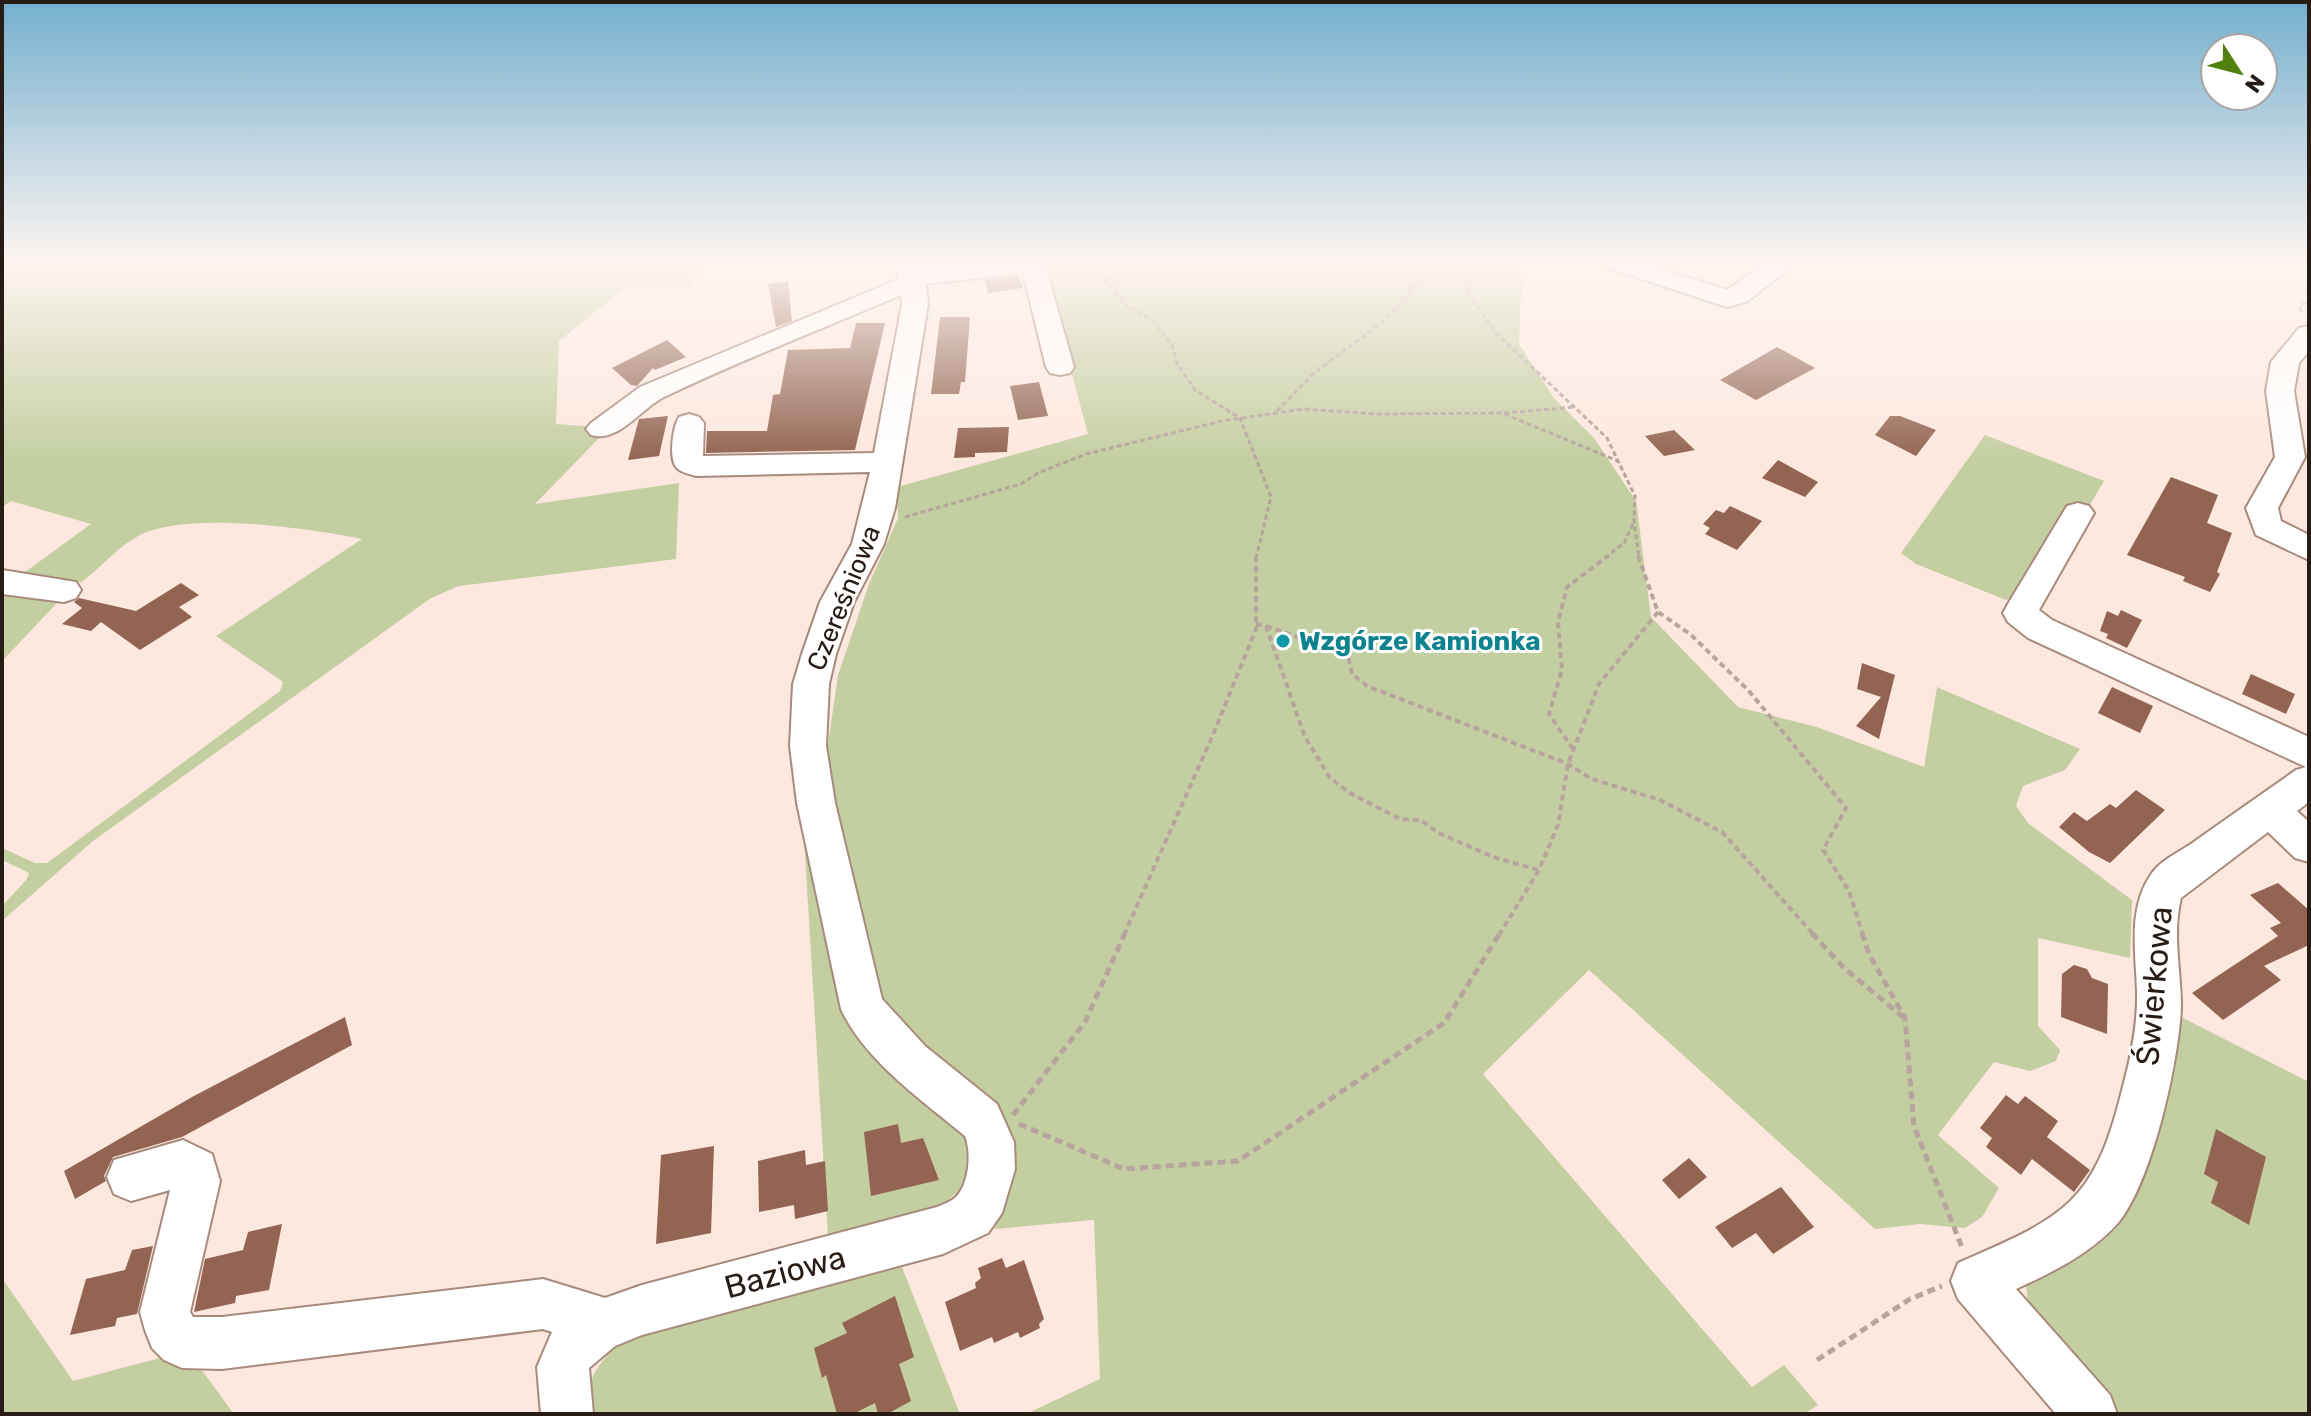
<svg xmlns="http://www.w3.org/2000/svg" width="2311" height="1416" viewBox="0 0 2311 1416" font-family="Rubik,sans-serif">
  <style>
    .green { fill: #c4cfa1 }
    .building { fill: #936451 }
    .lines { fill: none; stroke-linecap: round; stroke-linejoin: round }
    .minor-casing { stroke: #a88a7d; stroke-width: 4 }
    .path-far2 { stroke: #b6a49d; stroke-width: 3; stroke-dasharray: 5 3; stroke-linecap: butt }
    .path-far1 { stroke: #b6a49d; stroke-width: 4; stroke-dasharray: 6 4; stroke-linecap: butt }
    .path { stroke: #b6a49d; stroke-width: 5; stroke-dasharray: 8 5; stroke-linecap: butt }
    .minor { fill: #fff; fill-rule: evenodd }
    .culture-dot { fill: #0f9aa8; stroke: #fff; stroke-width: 3 }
    .labels { text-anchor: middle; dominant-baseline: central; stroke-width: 6; stroke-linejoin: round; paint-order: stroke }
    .street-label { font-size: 26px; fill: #281c17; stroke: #fff }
    .culture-label { font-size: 26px; font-weight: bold; fill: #0d838f; stroke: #fff; text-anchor: start }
    .near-street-label { font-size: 32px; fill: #281c17; stroke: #fff }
  </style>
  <rect width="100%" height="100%" fill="#fde8df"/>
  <path class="green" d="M704 262 688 288 626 287 559 341 556 424 596 427 603 434 535 504 679 483 676 559 459 586 431 598 93 841 2 921V906L27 879 29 873 2 860V848L35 863H47L280 691 283 682 216 636 362 539C308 528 189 511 140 535 120 545 100 568 82 582L14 580 91 524 11 501 2 507V266L7 263Z
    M1042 262H1382L1392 267 1438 262H1522L1519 344 1554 398 1594 438 1636 501 1651 617 1738 707 1817 727 1924 767 1937 687 2080 749 2065 770 2023 786 2016 806 2028 823 2132 900 2130 958 2038 938V1026L2060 1050 2056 1061 2030 1071 1994 1062 1938 1135 1999 1188 1982 1217 1965 1228 1920 1224 1875 1229 1589 970 1483 1074 1752 1387 1784 1365 1818 1405 1804 1414H1026L1100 1379 1094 1220 995 1229 1004 1173 967 1093 880 1000 837 828 827 751 838 675 869 584 898 518 897 487 1088 434Z
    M1985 435 2104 481 2088 508 2073 502 2015 597 2006 600 1916 564 1901 553Z
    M2 590 59 601 2 661Z
    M801 787 839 1000 857 1039 965 1131 970 1159 961 1189 934 1212 828 1237Z
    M2173 1013 2309 1082V1414H2109L2030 1327 2026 1284 2083 1254 2125 1205Z
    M902 1267 960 1414H589C584 1377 601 1359 628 1336Z
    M2 1278 73 1381 171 1355 195 1361 234 1414H2Z"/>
  <path class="building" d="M1019 276 1023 288 988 293 985 280Z
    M788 281 792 321 776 327 768 284Z
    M940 317H970L965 382H961L959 394H931Z
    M856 323H885L855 450 706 453 707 431H767L773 395 780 394 788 350 850 348Z
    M667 340 686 357 655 370 653 368 637 386 631 385 612 368Z
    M1777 347 1815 368 1756 400 1720 380Z
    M1039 382 1048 416 1018 420 1010 386Z
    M668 416 659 456 628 460 639 419Z
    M1890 416H1900L1936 430 1916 456 1875 435Z
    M1009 427 1007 452 975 453V457L954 458 958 428Z
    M1674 430 1695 450 1664 456 1645 436Z
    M1778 460 1818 482 1805 497 1762 478Z
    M2171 477 2218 495 2207 523 2232 533 2217 572 2220 574 2210 592 2183 581 2185 577 2127 555Z
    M1730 506 1762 521 1737 550 1705 534 1710 528 1703 524 1716 510 1724 513Z
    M181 583 199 595 179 607 192 617 140 650 101 622 91 631 62 624 82 608 74 602 79 598 136 611Z
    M2121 610 2142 620 2127 648 2106 638 2108 634 2100 631 2107 611 2118 616Z
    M1862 663 1895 675 1879 739 1856 726 1881 697 1857 689Z
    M2251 674 2295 694 2286 714 2242 694Z
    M2112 687 2153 706 2140 733 2098 713Z
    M2136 790 2165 810 2110 863 2089 852 2059 827 2074 812 2087 821 2110 804 2116 808Z
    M2278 883 2309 910V945L2264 966 2281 980 2223 1020 2192 993 2278 936 2270 928 2281 923 2250 895Z
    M2074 965 2087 969 2092 978 2108 984 2107 1034 2061 1017 2062 974Z
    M345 1017 352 1045 182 1137 113 1157 104 1176 106 1181 75 1199 64 1171 192 1097Z
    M2006 1095 2018 1104 2025 1096 2058 1121 2047 1137 2090 1170 2074 1192 2032 1159 2021 1175 1986 1147 1992 1138 1980 1128Z
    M898 1124 901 1143 923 1138 939 1180 871 1196 864 1132Z
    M2216 1129 2266 1157 2249 1225 2211 1203 2218 1182 2204 1174Z
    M714 1146 711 1233 656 1244 661 1155Z
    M805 1150 806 1165 825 1161 828 1211 795 1219 794 1205 759 1212 758 1161Z
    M1689 1158 1707 1177 1679 1199 1662 1180Z
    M1781 1187 1814 1227 1773 1254 1756 1233 1732 1248 1715 1227Z
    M282 1224 269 1290 236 1296 235 1303 194 1312 205 1259 243 1250 248 1232Z
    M153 1246 137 1314 117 1318 115 1326 70 1335 86 1279 125 1270 132 1250Z
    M1002 1258 1006 1268 1024 1260 1044 1319 1039 1324 1040 1328 1020 1338 1018 1332 994 1343 992 1337 960 1351 945 1302 976 1288 975 1283 981 1278 978 1268Z
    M895 1296 914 1357 899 1364 911 1401 887 1414H878L875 1403 853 1414H837L826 1375 822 1378 814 1348 847 1333 842 1323Z"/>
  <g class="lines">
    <g class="minor-casing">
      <path id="minor" d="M897 262H923L924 269 985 262H1044L1074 367 1070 373 1060 375 1050 373 1046 367 1023 273 926 284 928 304 895 508 884 544 854 602 836 654 829 684 826 746 835 803 882 999 925 1046 997 1104 1014 1142 1015 1169 1002 1213 988 1233 943 1254 642 1335 615 1346 589 1368 593 1414H541L537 1367 552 1332 543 1329 222 1369 182 1368 164 1360 152 1348 145 1330 140 1312 170 1190 131 1201 114 1194 107 1177 114 1160 183 1140 212 1154 220 1181 190 1312 193 1317H222L543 1279 605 1298 642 1285 937 1207C942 1205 950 1202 955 1198 969 1185 972 1153 965 1136 923 1101 864 1060 841 1009L797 803 790 746 793 684 802 654 820 602 852 544 870 472 696 476C690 474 682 473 677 468 668 460 673 426 679 417L689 414 699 417 704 423 703 456 874 453 902 304 901 295C822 329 741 360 664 397 640 409 619 443 591 435L586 429 591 423 640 387 899 279Z
        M1602 262H1640L1727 290 1768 262H1797L1748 301 1727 307 1606 267Z
        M2309 326V351L2299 363 2294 391 2305 457 2278 508 2281 521 2309 535V560L2256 535 2246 508 2275 457 2266 391 2271 362 2299 328Z
        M2078 503 2089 506 2094 513 2039 610 2052 620 2309 737V802L2297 811 2309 822V862L2295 858 2268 832 2181 898C2172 935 2181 970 2181 1007 2179 1061 2152 1182 2118 1223 2090 1254 2053 1272 2016 1289L2110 1395 2117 1414H2056L1958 1299 1951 1281 1958 1263C2060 1218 2093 1207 2121 1094 2130 1061 2138 1026 2137 992 2136 952 2127 908 2152 873 2160 861 2179 852 2191 844 2226 819 2261 795 2296 770L2306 767 2028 638 2008 622 2003 613 2008 604 2067 506Z
        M2 570 76 582 81 590 76 598 64 602 2 594Z"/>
    </g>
    <path class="path-far2" d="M1089 262 1098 265 1104 278 1125 304 1152 320 1172 345 1177 363 1195 390 1240 418 1271 497 1256 558
      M1470 262 1467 292 1496 333 1607 438 1635 496 1634 521 1639 558
      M2301 312 2300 306 2309 301
      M1277 411C1292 396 1306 380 1322 367 1359 337 1399 318 1422 274L1398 262
      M1504 413 1575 407
      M905 517 1021 484 1038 473 1086 454 1222 421 1303 409 1377 414 1502 413 1618 461
      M1605 558 1624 543 1633 524"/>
    <path class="path-far1" d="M1638 556 1658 612 1690 634 1748 690 1846 808 1823 850 1849 891 1863 935
      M1256 624 1266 626 1305 737 1330 778 1350 793 1400 819 1420 820 1439 833 1493 857 1539 870
      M1266 626 1348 655 1352 674 1367 686 1568 764 1592 779 1660 800 1722 832 1814 935
      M1573 749 1549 714 1562 670 1558 622 1567 587 1608 556
      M1124 935 1212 737 1256 629V556
      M1499 935 1539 870 1558 825 1568 764 1599 684 1658 612"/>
    <path class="path" d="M1812 933 1844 968 1903 1017
      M1862 933 1869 954 1905 1018 1914 1126 1963 1250
      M1013 1115 1085 1022 1125 933
      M1019 1124 1124 1169 1238 1161 1444 1023 1500 933
      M1817 1360 1910 1299 1942 1286"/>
    <use href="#minor" class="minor"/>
  </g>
  <linearGradient id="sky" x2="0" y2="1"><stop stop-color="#73afce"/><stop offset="0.57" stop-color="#fef5f1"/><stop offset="1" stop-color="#fef5f1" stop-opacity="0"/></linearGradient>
  <rect width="2311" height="460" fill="url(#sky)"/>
  <circle class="culture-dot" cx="1283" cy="641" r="8"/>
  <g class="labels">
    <g class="street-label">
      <text transform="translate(844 598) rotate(-68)">Czereśniowa</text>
    </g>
    <g class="culture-label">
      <text x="1299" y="641">Wzgórze Kamionka</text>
    </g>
    <g class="near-street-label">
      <text transform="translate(2154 986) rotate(-85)">Świerkowa</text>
      <text transform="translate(785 1272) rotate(-15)">Baziowa</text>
    </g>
  </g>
  <rect width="2311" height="1416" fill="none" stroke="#281c17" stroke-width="8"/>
  <g transform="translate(2239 72) rotate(126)"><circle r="38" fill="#ffffff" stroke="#a9a4a2" stroke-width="2"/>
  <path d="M0-6L14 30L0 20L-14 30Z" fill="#52800d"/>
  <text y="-12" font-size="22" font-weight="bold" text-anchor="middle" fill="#281c17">N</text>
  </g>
</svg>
